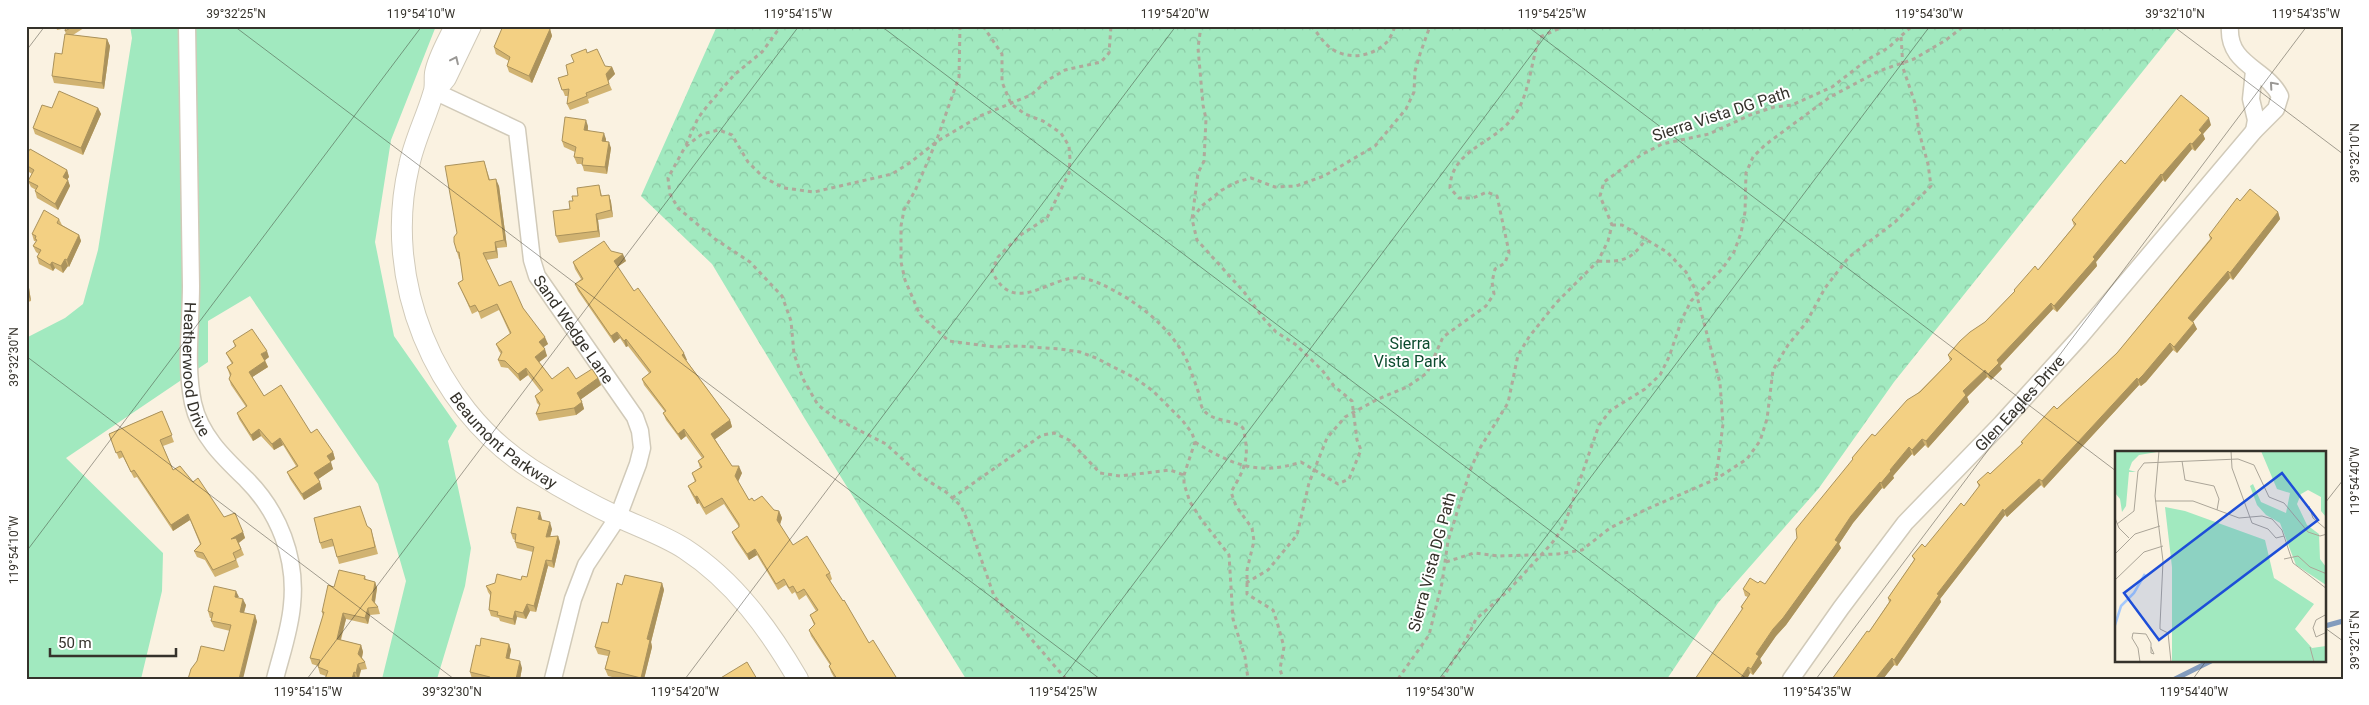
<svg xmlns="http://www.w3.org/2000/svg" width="2369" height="705" viewBox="0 0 2369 705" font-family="Roboto,sans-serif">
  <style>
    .grass { fill: #a1e9bf }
    .park { fill: url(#park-crowns) }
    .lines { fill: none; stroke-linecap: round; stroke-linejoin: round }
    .stream { stroke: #839cbd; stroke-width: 5 }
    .minor-casing { stroke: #d1cab9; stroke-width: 19 }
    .tertiary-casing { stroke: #d1cab9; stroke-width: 22 }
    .path { stroke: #afa99b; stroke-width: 3; stroke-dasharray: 4 4; stroke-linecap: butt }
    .minor { stroke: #fff; stroke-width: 16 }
    .tertiary { stroke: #fff; stroke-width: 20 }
    .wall { fill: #d1b371 }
    .shaded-wall { fill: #aa925c }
    .building { fill: #f3d083; stroke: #aa925c }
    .oneway { stroke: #9a9895 }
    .ticks { fill: none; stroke: #35322b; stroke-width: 1; stroke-opacity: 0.45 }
    .labels { text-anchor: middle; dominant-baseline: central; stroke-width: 4; stroke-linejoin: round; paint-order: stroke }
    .street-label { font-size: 16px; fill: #35322b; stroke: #fff }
    .park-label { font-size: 16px; fill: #0c4c2f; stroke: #fff }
    .inset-river { fill: none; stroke: #a5c9fc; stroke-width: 2.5 }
    .inset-road { fill: none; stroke: #aba598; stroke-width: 1 }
    .view { fill: #1d4ed8; fill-opacity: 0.15; stroke: #1d4ed8; stroke-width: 2.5 }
    .inset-edge { fill: none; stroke: #35322b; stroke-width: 2.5 }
    .neatline { fill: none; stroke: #35322b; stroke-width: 2 }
    .ticks-label { font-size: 12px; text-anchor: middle; fill: #35322b }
  </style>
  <defs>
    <pattern id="park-crowns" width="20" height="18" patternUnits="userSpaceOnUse" patternTransform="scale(1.25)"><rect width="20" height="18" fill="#a1e9bf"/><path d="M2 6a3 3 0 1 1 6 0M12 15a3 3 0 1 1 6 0" fill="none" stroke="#8bc8a4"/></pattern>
  </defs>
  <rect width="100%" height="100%" fill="#faf2e1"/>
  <path class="grass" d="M130 26H436L391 140 375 242 394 336 457 426 448 441 471 548 465 586 437 679H382L406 581 378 484 250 296 208 321V362L66 458 163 553 162 591 141 679H26V338L65 318 83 304 98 250 132 38Z"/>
  <path class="park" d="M717 26H2179L1894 382 1819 488 1718 603 1667 679H966L805 419 712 264 641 196Z"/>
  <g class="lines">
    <path class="stream" d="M2325 626 2343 621
      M2175 679 2211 661"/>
    <g class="minor-casing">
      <g id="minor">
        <path id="s1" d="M187 26C188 113 189 200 191 286 191 325 185 365 193 403 200 435 223 457 246 479 279 512 297 558 292 605 290 630 281 655 275 679"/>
        <path id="s2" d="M434 91 517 130 532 260 537 276 635 417 640 431 642 448 638 464 618 517 586 565 573 599 553 679"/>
        <path d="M2254 131 2256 120 2251 99 2254 71"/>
        <path id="s3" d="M1791 679 1841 608 1905 523 2002 423 2079 338 2254 131 2276 109 2280 96C2266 68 2227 65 2230 26"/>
      </g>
    </g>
    <g class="tertiary-casing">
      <g id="tertiary">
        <path id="s4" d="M455 26C448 41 438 57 435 73 434 80 436 87 433 94 426 118 414 141 409 166 382 279 433 406 531 469 559 487 590 504 620 518 642 528 665 536 685 549 734 581 769 629 798 679"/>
        <path d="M436 90 446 78 471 26"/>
      </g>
    </g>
    <path class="path" d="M960 26 959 77 936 142 915 191 904 210 901 226V262L905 280 920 315 949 341 995 347 1018 346 1060 349 1080 352 1096 358 1135 378 1153 391 1182 420 1192 433 1195 442 1184 475V484L1190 502 1201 519 1229 555 1233 619 1245 657 1248 679
      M983 26 1002 54V82L1011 104 1025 114 1043 121 1061 133 1069 146 1070 159 1069 173 1047 218 1022 234 1011 244 998 257 992 271C1014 319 1051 274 1081 278 1088 279 1097 282 1103 285 1137 301 1172 328 1188 363 1191 372 1195 382 1198 391 1200 397 1200 405 1203 409 1212 423 1232 418 1243 428 1250 457 1246 467 1231 492L1236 506 1252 528 1254 541 1247 570V594L1273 610 1277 622 1284 647 1280 669 1283 679
      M1311 26C1318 33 1324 44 1332 49 1349 60 1371 57 1386 43 1390 39 1393 32 1395 26
      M686 145 698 118 708 105 734 75 762 52 781 26
      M1192 218 1203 205 1222 190 1237 182 1251 178 1275 187 1296 186 1324 176 1375 146 1406 109 1414 92 1415 71 1420 54 1430 26
      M1612 225H1622L1667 252 1686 272 1695 289 1720 383 1723 424 1716 478
      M1598 261C1624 262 1631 260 1647 238
      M1195 442C1232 465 1258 476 1301 462L1338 484 1349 479 1361 450 1357 440 1352 401 1334 386 1322 370 1295 344 1276 332 1264 319 1244 292 1197 240 1192 219 1198 173 1204 161 1206 119 1203 105 1198 48 1201 26
      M952 498 1042 435 1054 433 1069 440 1100 473 1120 476 1170 470 1184 475
      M1446 562 1474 553 1499 556 1558 554 1582 550 1610 528 1647 509 1716 479 1747 459 1760 441 1767 419 1773 370 1788 345 1806 323 1825 288 1849 257 1895 222 1931 186 1928 164 1919 132 1915 103 1903 68 1901 36
      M1246 583 1268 570 1297 535 1309 483 1327 438 1345 417 1378 399 1407 387 1427 373 1443 337 1486 306 1494 294 1492 282 1495 269 1505 263 1509 252 1497 196 1487 192 1473 198H1459L1450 188C1451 151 1490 145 1511 120 1530 98 1530 63 1540 37L1565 26
      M1066 679 994 596 969 524 961 506 946 492 922 477 886 444 835 418 818 405 803 379 794 354 791 321 782 296 750 262 715 239 678 208 670 194 668 178 685 147 702 134 719 130 732 135 748 162 763 177 784 188 814 192 892 174 911 162 936 142 980 116 1031 95 1048 80 1065 70 1101 62 1109 53 1111 26
      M1398 679 1429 635 1442 583 1448 541 1471 468 1480 448 1508 403 1518 355 1529 337 1556 303 1598 261 1608 241 1612 225 1600 196 1604 182 1641 155 1662 144 1709 134 1750 115 1774 107 1792 105 1832 87 1867 60 1888 48 1912 26
      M1442 679 1467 638 1476 619 1508 591 1552 543 1564 526 1599 425 1611 410 1645 389 1660 375 1669 357 1682 319 1691 301 1722 269 1734 252 1741 233 1745 212 1746 173 1753 157 1765 145 1830 97 1879 71 1914 59 1946 40 1964 26"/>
    <use href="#minor" class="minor"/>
    <use href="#tertiary" class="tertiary"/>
  </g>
  <path class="wall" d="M56 26H87L73 35 107 39 110 46 104 89 54 83 52 76 62 54 66 34 65 31 66 28 57 30Z
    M550 29 552 36 532 83 509 72 507 66 509 61 496 54 494 47Z
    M587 53 605 66 612 67 615 74 608 81 612 90 588 99 589 103 570 110 567 104 568 96H565L558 78 568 75 574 62Z
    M52 108H98L101 114 83 155 35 134 33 128Z
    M2211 125 2203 134 2205 139 2195 151 2192 149 2165 182 2163 180 2096 262 2097 266 2057 312 2053 309 2000 366 2002 369 1991 380 1987 377 1967 397 1969 402 1928 448 1925 445 1914 456 1912 454 1893 476 1894 478 1884 489 1882 488 1853 523 1839 544 1841 548 1786 625 1776 636 1760 659 1762 663 1753 675 1750 673 1747 679 1742 610 1741 607 1748 597 1745 596 1743 589 1758 583 1765 584 1853 460 1852 458 1875 436 1950 361 1948 355 1985 322 2014 292V290L2038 270 2074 226 2072 220 2125 164Z
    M588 126V130L606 139V141L611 148 607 174 584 171 582 164H577L574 157 575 152 564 147 562 141Z
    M26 156 67 170 69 177 67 179 70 186 58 210 37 198 35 191 36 190 31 187 28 181 32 174 26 170Z
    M484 161 490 180 499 186 507 247 497 248 498 258 486 260 499 286 523 308 548 344 543 347 547 356 539 362 552 379 598 378 601 385 581 399 584 409 576 415 539 421 536 414 540 406 537 403 535 396 541 392 528 375 520 381 508 368 501 367 498 360 501 354 499 351 496 344 510 334 499 310 481 319 478 311 472 314 461 289 458 283 463 280 460 259H459L457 252V233Z
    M599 185 602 196 609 195 611 202 613 217 598 220 600 237 559 243 556 236 570 209 573 201 578 196Z
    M2240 201 2278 212 2280 219 2233 280 2230 278 2193 322 2197 329 2177 353 2173 350 2146 382 2141 386 2139 385 2044 488 2041 485 2007 517 2005 515 1940 599 1941 602 1897 666 1894 665 1883 679H1832L1869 632 1889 602 1888 598 1914 560 1912 556 1925 547 1964 506 1979 487 1977 482 1990 474 2022 444 2021 442 2117 353 2210 239 2209 235Z
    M59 219 62 225 79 235 81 241 69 267 68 266 63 273 55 268 53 271 39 264 37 257 39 254 36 252 33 246 36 241H34L32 234Z
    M611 251 626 261 617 267 634 291 687 360H686L730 420 732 427 715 439 732 466 742 473 738 481 749 500 754 501 774 510 779 511 782 518 780 525 793 545 830 573 832 579 830 581 869 643 897 679H835L831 672 829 666 830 665 811 636 809 630 814 625 810 615 816 611 806 595 799 600 795 592 792 594 786 585 778 590 757 555 749 560 735 539 732 532 739 527 724 504 706 515 699 503 697 504 691 493 688 486 695 482 692 473 700 468 698 461 702 458 686 436 681 440 666 420 663 413 665 412 644 385 642 379 649 373 628 346 626 347 620 338 614 343 578 291 575 284 581 279 575 269 573 262Z
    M26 268 31 301 28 302 29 312 26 313Z
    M233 341 269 357 265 360 268 367 252 377 264 396 311 433 333 452 335 459 330 462 333 469 318 479 322 489 304 500 290 479 287 472 296 466 283 445 274 450 261 436 253 441 239 419 237 413 246 407 231 385 229 379 230 376 227 367 232 364 229 359 226 353 235 347Z
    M162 411 174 442 163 446 173 470 224 517 243 532 245 538 239 543 244 555 236 559 239 567 215 577 205 560 197 557 194 551 200 544 190 520 173 531 137 477 134 478 123 457 119 459 109 434Z
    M542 519V520L552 529 550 537 558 536 560 542 554 568 548 566 536 612 530 611 526 619 517 617 515 625 500 621 499 618 491 616 489 610 490 595 488 592 486 586 521 580 527 577 533 552 517 548 515 542V540L513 539 511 533Z
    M367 526 371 529 378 554 339 564 334 546 322 549 320 543Z
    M365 576 366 580 375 582 377 588 375 603 378 607 380 614 370 615 368 624 346 619 341 640 361 645 363 652 362 658 365 662 367 669 361 670 359 679H325L326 676 320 674 318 667V666L312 664 310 658 323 616 322 612Z
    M662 583 664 590 651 642 652 647 644 679H620L608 676 605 669 608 656 598 654 595 647 608 623 622 585Z
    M238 598 246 605 244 613 255 615 257 622 224 651 230 631 214 627 211 621 212 618H210L208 611Z
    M509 644 511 650 509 659 522 668 520 679H472L470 672 480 646Z"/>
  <path class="shaded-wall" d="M550 29 552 36 532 83 529 76Z
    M107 39 110 46 104 89 102 83Z
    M612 67 615 74 608 81 606 74Z
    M98 108 101 114 83 155 81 148Z
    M2209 118 2211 125 2203 134 2205 139 2195 151 2192 144 2199 130Z
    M586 120 588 126 587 136 584 130Z
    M604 133 606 139 605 147 602 141Z
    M609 142 611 148 607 174 605 167Z
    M2190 143 2192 149 2165 182 2162 175Z
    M67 170 69 177 65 183 63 177Z
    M2161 174 2163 180 2096 262 2097 266 2057 312 2054 306 2093 257Z
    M496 179 499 186 507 247 504 240Z
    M68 180 70 186 58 210 55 204Z
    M609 195 611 202 613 217 611 210Z
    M2278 212 2280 219 2233 280 2230 273Z
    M596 214 598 220 600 237 598 231Z
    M79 235 81 241 69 267 67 260Z
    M495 242 497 248 498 258 496 251Z
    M623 254 626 261 616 268 614 261Z
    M65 259 68 266 63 273 61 266Z
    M52 262 55 268 53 271 50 265Z
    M26 268 31 301 28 295 26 279Z
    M2228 271 2230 278 2191 324 2188 318Z
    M26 297 28 302 29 312 27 305Z
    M2051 303 2053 309 2000 366 2002 369 1991 380 1988 374 1997 360Z
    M2194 323 2197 329 2177 353 2174 347Z
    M617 332 620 338 614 343 611 336Z
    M545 337 548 344 541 349 539 342Z
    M626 339 628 346 626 347 624 341Z
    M2170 343 2173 350 2146 382 2141 386 2138 380Z
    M545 349 547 356 538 363 535 357Z
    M267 351 269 357 264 361 261 354Z
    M684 353 687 360 684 361 682 355Z
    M265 361 268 367 251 378 249 372Z
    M526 368 528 375 520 381 518 374Z
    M1985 370 1987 377 1967 397 1969 402 1928 448 1926 441 1963 391Z
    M598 378 601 385 580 400 577 393Z
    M2137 378 2139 385 2044 488 2042 481Z
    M582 402 584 409 576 415 574 408Z
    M730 420 732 427 714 440 711 434Z
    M259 429 261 436 253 441 251 435Z
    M684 429 686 436 681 440 678 434Z
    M280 438 283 445 274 450 272 444Z
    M1922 439 1925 445 1914 456 1912 450Z
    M1909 447 1912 454 1893 476 1894 478 1884 489 1881 483 1890 470Z
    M333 452 335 459 329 462 327 456Z
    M331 462 333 469 317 480 314 473Z
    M739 466 742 473 738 482 735 476Z
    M2039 479 2041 485 2007 517 2004 511Z
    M320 482 322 489 304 500 302 494Z
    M1880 482 1882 488 1853 523 1839 544 1841 548 1786 625 1776 636 1760 659 1762 663 1753 675 1751 669 1756 654 1851 516Z
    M697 496 699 503 697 504 695 497Z
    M2003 509 2005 515 1940 599 1941 602 1897 666 1894 660 1937 594Z
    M779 511 782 518 779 527 777 520Z
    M540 512 542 519 541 526 538 519Z
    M188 514 190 520 173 531 171 525Z
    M550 522 552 529 548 544 546 537Z
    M243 532 245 538 234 546 231 539Z
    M558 536 560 542 554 568 552 561Z
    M755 549 757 555 749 560 747 554Z
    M546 560 548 566 536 612 534 606Z
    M375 582 377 588 374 606 372 600Z
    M662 583 664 590 651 642 652 647 644 679H641L647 639Z
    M236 591 239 597H235Z
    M243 599 246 605 242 619 240 612Z
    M527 604 530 611 526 619 523 613Z
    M368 608 370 615 368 624 365 618Z
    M515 611 517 617 515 625 513 619Z
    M343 613 346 619 339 645 337 639Z
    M255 615 257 622 243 679H239Z
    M509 644 511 650 508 665 506 658Z
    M361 645 363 652 361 661 358 654Z
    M1892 658 1894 665 1883 679H1875Z
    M520 661 522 668 520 679H516Z
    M358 664 361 670 358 679 356 673Z
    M1748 667 1750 673 1747 679H1740Z
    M354 672 356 679H352Z"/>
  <path class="building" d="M66 26H74L65 31Z
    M503 26H544L550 29 529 76 507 66 510 57 494 47Z
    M65 34 107 39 102 83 52 76 55 53 62 54Z
    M586 49 587 53 597 49 605 66 612 67 606 74 609 84 586 93 587 96 567 104 569 89 562 90 558 78 568 75 566 65 574 62 571 55Z
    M59 91 98 108 81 148 33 128 42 105 52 108Z
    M2181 95 2209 118 2199 130 2202 133 2192 144 2190 143 2162 175 2161 174 2093 257 2095 259 2054 306 2051 303 1997 360 1999 363 1988 374 1985 370 1963 391 1966 395 1926 441 1922 439 1912 450 1909 447 1890 470 1891 471 1881 483 1880 482 1851 516 1835 540 1838 542 1783 618 1773 629 1756 654 1759 656 1751 669 1748 667 1740 679H1695L1743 608 1741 607 1750 594 1743 589 1750 578 1758 583 1760 581 1765 584 1797 538 1796 529 1853 459 1852 458 1872 434 1875 436 1907 400 1920 392 1952 359 1948 355 1960 341 1970 332 1985 322 2015 291 2014 290 2035 266 2038 270 2076 224 2072 220 2101 184 2121 160 2125 164Z
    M565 117 586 120 584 130 604 133 602 141 609 142 605 167 582 165 583 158 574 157 576 147 562 141Z
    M30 149 67 170 63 177 68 180 55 204 35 191 38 186 28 181 34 170 26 165V156Z
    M484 161 489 180 496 179 504 240 495 242 496 251 483 253 499 286 511 281 523 308 545 337 539 342 545 349 535 357 552 379 568 367 576 379 592 369 598 378 577 393 582 402 574 408 536 414 540 404 535 396 543 390 526 368 518 374 505 361 498 360 502 352 496 344 511 333 497 304 479 312 475 305 470 307 458 283 463 280 459 252H457L454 242V237L457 233 445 166Z
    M599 185 601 196 609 195 611 210 596 214 598 231 556 236 553 211 570 209 569 201H573L572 196H578L577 188Z
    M2250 189 2278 212 2230 273 2228 271 2188 318 2194 323 2174 347 2170 343 2143 375 2138 380 2137 378 2042 481 2039 479 2004 511 2003 509 1937 594 1939 595 1894 660 1892 658 1875 679H1832L1867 631 1869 632 1891 600 1888 598 1915 559 1912 556 1922 544 1925 547 1961 503 1964 506 1980 485 1977 482 1988 472 1990 474 2023 443 2021 442 2054 406 2057 409 2117 353 2212 238 2209 235 2237 198 2240 201Z
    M44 210 59 219 57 223 79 235 67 260 65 259 61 266 52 262 50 265 37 257 41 250 33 246 37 240 35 239 36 236 32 234Z
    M604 241 611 251 623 254 614 261 634 291 638 288 684 353 682 355 730 420 711 434 732 466H739L735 476 749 500 752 498 754 501 762 496 774 510 779 511 777 520 793 545 807 536 830 573 826 575 843 601 844 600 869 643 873 640 896 677 893 679H837L829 666 831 664 809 630 815 624 810 615 818 610 804 589 797 593 793 586 789 588 784 579 776 584 755 549 747 554 732 532 739 527V524L722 498 704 508 697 496 695 497 688 486 696 481 692 473 702 467 698 461 704 457 684 429 678 434 663 413 666 411 642 379 651 372 626 339 624 341 617 332 611 336 575 284 583 279 573 262Z
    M26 279 28 295H26Z
    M252 329 267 351 261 354 265 361 249 372 264 396 281 385 311 433 317 429 333 452 327 456 331 462 314 473 320 482 302 494 287 472 298 466 280 438 272 444 259 429 251 435 237 413 247 406 229 379 231 374 227 367 233 363 226 353 236 346 233 341Z
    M162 411 172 435 160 440 173 470 180 466 193 482 198 478 224 517 235 513 243 532 231 539 236 538 241 549 233 553 236 560 213 570 203 553 194 551 201 544 188 514 171 525 134 470 131 472 121 451 116 453 109 434Z
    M360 506 367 526 371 529 375 547 337 557 332 539 320 543 314 518Z
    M517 507 540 512 538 519 550 522 546 537 558 536 552 561 546 560 534 606 527 604 523 613 515 611 513 619 497 615 498 612 489 610 491 592 486 586 495 583 497 574 521 580 522 576 527 577 534 547 515 542 516 534 511 533Z
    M339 570 365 576 364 579 375 582 372 600 378 607 368 608 365 618 343 613 337 639 361 645 358 654 365 662 358 664 356 673 354 672 352 679H325L328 671 318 667 320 660 310 658 324 612H322L328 585 334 587Z
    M625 575 662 583 647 639 650 640 641 678 605 669 610 651 595 647 602 622 608 623 617 583 622 585Z
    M214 586 236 591 235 597 243 599 240 612 255 615 239 679H188L191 669 197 661 201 646 224 651 231 625 211 621 213 613 208 611Z
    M481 638 509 644 506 658 520 661 516 679H490V677L470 672 476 645 480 646Z
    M747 662 757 679H719Z"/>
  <defs><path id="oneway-chevron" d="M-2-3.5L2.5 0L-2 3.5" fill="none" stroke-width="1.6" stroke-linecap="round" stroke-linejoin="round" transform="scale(1.25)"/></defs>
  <g class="oneway">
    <use href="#oneway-chevron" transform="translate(455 60) rotate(-65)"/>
    <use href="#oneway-chevron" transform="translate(2273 85) rotate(-131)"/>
  </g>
  <path class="ticks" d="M234 26 1100 679M881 26 1747 679M1527 26 2116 471M2173 26 2343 154M26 51 45 26M26 356 454 679M2325 503 2343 480M26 552 422 26M2325 628 2343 641M307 679 799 26M685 679 1176 26M1062 679 1553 26M1439 679 1930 26M1816 679 2307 26M2193 679 2206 661"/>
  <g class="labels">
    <g class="street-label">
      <text transform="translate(1721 114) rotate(-18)">Sierra Vista DG Path</text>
      <text stroke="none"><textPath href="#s2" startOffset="304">Sand Wedge Lane</textPath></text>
      <text stroke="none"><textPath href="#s1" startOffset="344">Heatherwood Drive</textPath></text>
      <text stroke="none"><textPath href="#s3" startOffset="359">Glen Eagles Drive</textPath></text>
      <text stroke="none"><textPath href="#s4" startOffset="456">Beaumont Parkway</textPath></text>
      <text transform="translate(1432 562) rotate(-75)">Sierra Vista DG Path</text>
    </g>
    <g class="park-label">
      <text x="1410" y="343">Sierra<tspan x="1410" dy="18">Vista Park</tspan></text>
    </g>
  </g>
  <g transform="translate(2115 451)">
    <rect width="211" height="211" fill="#faf2e1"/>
    <path d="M0 0 42 1 24 4 17 11 14 19 21 21H14L11 55 7 61 5 48 0 42ZM146 0H211V66L206 60V46L193 39 186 43 182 53 192 74 204 83 205 108 211 116V134L181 114 165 72 151 64 142 54 135 35 138 33 146 51 171 62 175 42 162 38Z" fill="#a1e9bf"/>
    <path d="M50 56 70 60 150 89 159 127 199 153 180 178 197 197 211 195V211H57V116Z" fill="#a1e9bf"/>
    <path class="inset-river" d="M0 174 6 155 19 142 30 123"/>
    <path class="inset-road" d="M44 0 40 45 48 110 45 174M116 0 117 17 137 72 153 78 161 87 169 85M67 10 70 29 99 35 104 48 102 59M40 50H78L124 67 147 65 157 68 167 79 178 112 212 138M194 55 198 67 212 79M0 67 4 77 14 87M2 73 19 60 23 20 29 12 123 8 139 14 154 46 169 52 193 81 205 85 212 83M0 103 20 83 45 75M169 108 183 105 195 116 212 123M0 129 29 101 48 95M212 163 201 169 198 177 201 186 212 181M45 174V178L53 182 56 211M195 196 199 211M25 211 23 197 17 187 18 182 31 183 36 192V202L39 203 36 196"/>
    <path class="view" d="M167 22 203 69 44 189 9 142Z"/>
    <rect width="211" height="211" class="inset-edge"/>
  </g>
  <rect width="2369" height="705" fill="none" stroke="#ffffff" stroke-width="55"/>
  <path d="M50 648v8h126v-8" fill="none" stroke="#35322b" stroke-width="2.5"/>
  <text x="58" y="648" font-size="15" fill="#35322b" stroke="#ffffff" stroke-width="4" paint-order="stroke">50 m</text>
  <rect x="28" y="28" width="2314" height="650" class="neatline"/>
  <g class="ticks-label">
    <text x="236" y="18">39°32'25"N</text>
    <text x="421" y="18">119°54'10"W</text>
    <text x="798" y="18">119°54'15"W</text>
    <text x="1175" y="18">119°54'20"W</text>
    <text x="1552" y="18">119°54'25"W</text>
    <text x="1929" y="18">119°54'30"W</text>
    <text x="2175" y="18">39°32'10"N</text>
    <text x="2306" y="18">119°54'35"W</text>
    <text transform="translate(2355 153) rotate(-90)" y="4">39°32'10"N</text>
    <text transform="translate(14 357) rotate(-90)" y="4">39°32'30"N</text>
    <text transform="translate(2355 481) rotate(-90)" y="4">119°54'40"W</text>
    <text transform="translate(14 550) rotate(-90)" y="4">119°54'10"W</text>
    <text transform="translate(2355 640) rotate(-90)" y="4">39°32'15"N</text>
    <text x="308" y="696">119°54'15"W</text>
    <text x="452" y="696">39°32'30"N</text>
    <text x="685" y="696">119°54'20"W</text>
    <text x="1063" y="696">119°54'25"W</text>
    <text x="1440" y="696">119°54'30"W</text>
    <text x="1817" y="696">119°54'35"W</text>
    <text x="2194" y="696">119°54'40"W</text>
  </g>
</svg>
